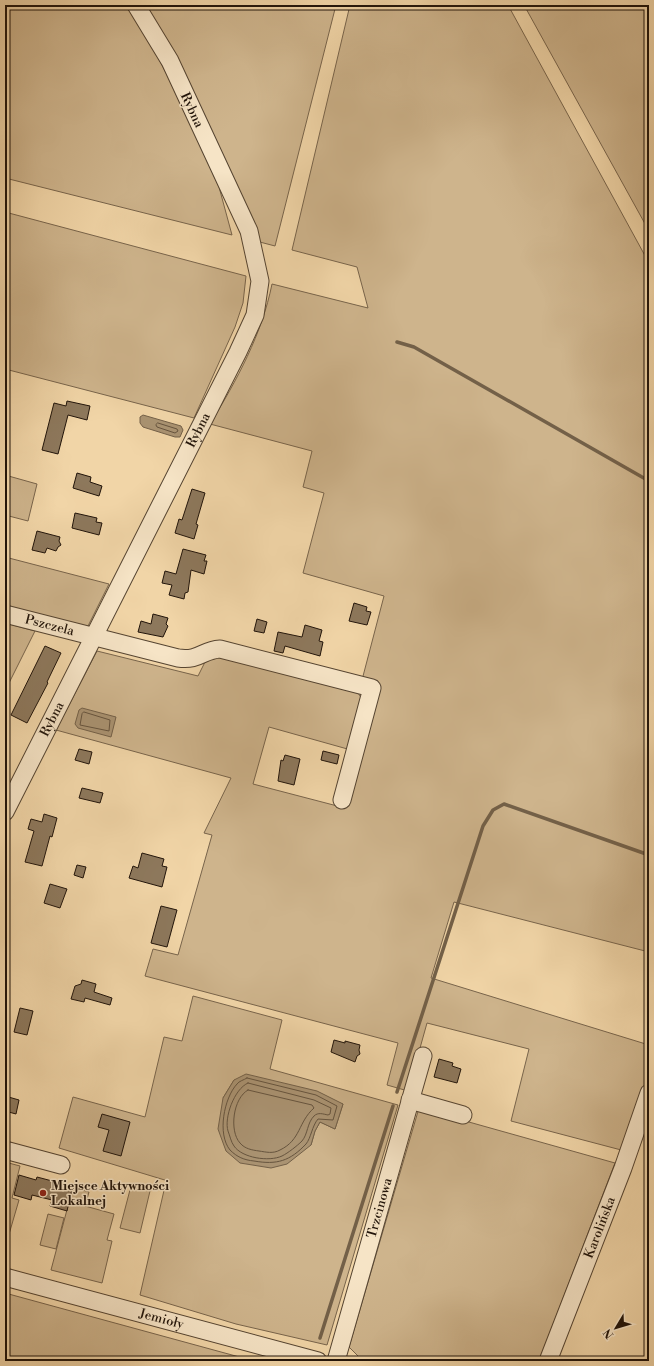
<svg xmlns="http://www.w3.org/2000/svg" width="654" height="1366" viewBox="0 0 654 1366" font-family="'Libre Bodoni',serif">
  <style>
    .green { fill: #ceb48c; stroke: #78644b; fill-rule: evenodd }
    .water { fill: #aa9372; stroke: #736048 }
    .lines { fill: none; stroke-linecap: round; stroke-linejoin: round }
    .shore { stroke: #66543e; stroke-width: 1 }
    .stream { stroke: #736048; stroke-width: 3.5 }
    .building { fill: #8d785c; stroke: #21140a }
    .minor-casing { stroke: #554431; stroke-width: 19 }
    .minor { stroke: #f6e4c6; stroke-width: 17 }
    .poi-dot { fill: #8f2418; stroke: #f6e4c6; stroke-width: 1.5 }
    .labels { text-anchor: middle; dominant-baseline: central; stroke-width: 3; stroke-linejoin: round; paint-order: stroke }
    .street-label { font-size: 13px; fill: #21140a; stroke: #f6e4c6 }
    .poi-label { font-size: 13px; font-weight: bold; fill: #21140a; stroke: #f6e4c6; text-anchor: start }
  </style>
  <rect width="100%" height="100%" fill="#f1d5a7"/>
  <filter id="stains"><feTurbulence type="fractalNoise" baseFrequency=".005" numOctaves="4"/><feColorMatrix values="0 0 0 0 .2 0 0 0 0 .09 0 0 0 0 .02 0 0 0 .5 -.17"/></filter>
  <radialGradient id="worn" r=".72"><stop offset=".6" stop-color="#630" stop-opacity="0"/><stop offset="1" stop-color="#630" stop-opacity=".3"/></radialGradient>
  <path class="green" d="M5 5H128L148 38 178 96 219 187 232 235 5 178Z
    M143 5H336L275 246 256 241Z
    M350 5H508L649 263V952L454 902 431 978 649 1045V1076L625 1151 511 1121 529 1049 427 1023 408 1091 387 1085 398 1043 145 976 153 949 178 955 212 835 204 833 231 778 56 730 97 651 198 676 208 656 216 653 350 689 358 693 364 702 351 750 269 727 253 784 345 808 380 685 362 680 384 596 303 573 324 493 303 487 312 451 210 424C237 380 262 334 272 284L368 308 357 267 292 250Z
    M524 5H649V231Z
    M5 212 246 276 243 303 235 327 194 418 5 369Z
    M5 475 37 484 28 521 5 515Z
    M5 557 109 584 86 630 5 609Z
    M5 623 35 631 5 691Z
    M193 996 282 1020 270 1069 398 1105 327 1345 236 1324 140 1295 165 1186 168 1181 59 1148 73 1097 145 1117 164 1037 182 1041ZM234 1080 343 1104 335 1129 320 1122 315 1131 311 1145 223 1098Z
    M419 1108 615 1163 539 1361H367L361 1359 349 1347Z
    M5 1162 20 1166 12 1198 19 1200 5 1248Z
    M131 1186 150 1191 140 1233 120 1228Z
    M73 1187 89 1192 85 1206 114 1214 107 1240 112 1241 102 1283 51 1270Z
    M48 1214 64 1218 56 1249 40 1245Z
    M5 1293 254 1361H5Z"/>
  <path class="water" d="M143 415 181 426 183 430 180 437H175L143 427 140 423V417Z
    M82 708 116 717 111 737 78 728 75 724 79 710Z
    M246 1074 317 1091 343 1104 335 1129 320 1122 315 1131 311 1145 287 1164 271 1168 240 1163 226 1151 218 1129 223 1098 234 1080Z"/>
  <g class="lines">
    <path class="shore" d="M158 423 177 429 178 431 175 433 157 427 156 425Z
      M84 712 110 720 109 731 80 725 82 714Z
      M247 1078 316 1095 337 1106 333 1120 318 1119C312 1126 311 1138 306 1144 290 1161 277 1165 254 1161 244 1160 237 1157 230 1150 217 1134 224 1098 237 1084 239 1081 244 1080 247 1078Z
      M248 1083 314 1100 331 1108 330 1114 328 1115C323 1114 318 1112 314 1116 307 1123 308 1134 302 1141 297 1146 288 1153 282 1156 269 1162 242 1158 234 1146 231 1142 230 1136 228 1131 224 1118 234 1089 248 1083Z
      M248 1090 312 1105 314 1108C298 1122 301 1140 280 1150 273 1154 266 1152 259 1151 252 1150 245 1149 240 1143 229 1131 233 1098 248 1090Z"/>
    <path class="stream" d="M397 342 414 347 649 481
      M397 1092 483 826 493 810 504 804 649 855
      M320 1338 393 1106"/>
  </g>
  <path class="building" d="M67 401 90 406 87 420 68 415 58 454 42 450 54 403 66 406Z
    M77 473 91 477 90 482 102 486 99 496 73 488Z
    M192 489 205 493 196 524 198 525 194 539 175 533 179 519 182 520Z
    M75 513 97 518 96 522 102 523 99 535 72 528Z
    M37 531 60 537 59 541 61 545 58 547 56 551 47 548 45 553 32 550Z
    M183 549 206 555 204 561H207L204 574 191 570 188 592 185 593 184 599 169 595 172 585 162 583 165 571 176 574Z
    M354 603 367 607 366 611 371 612 367 625 349 621Z
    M153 614 168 618 166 624 168 626 163 637 138 632 141 621 151 624Z
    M257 619 267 622 264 633 254 631Z
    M305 625 322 630 319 641 323 642 320 656 285 646 283 653 274 651 278 632 302 637Z
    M45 646 61 653 47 682 48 683 27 723 11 715Z
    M79 749 92 752 89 764 75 760Z
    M323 751 339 755 337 764 321 760Z
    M285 755 300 759 294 785 278 781 281 760 283 761Z
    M82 788 103 793 100 803 79 798Z
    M44 814 57 818 52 837 50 836 42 866 25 862 34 831 28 829 31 819 42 822Z
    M142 853 164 859 162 866 167 867 162 887 129 878 133 866 138 868Z
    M77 865 86 867 83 878 74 875Z
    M50 884 67 889 60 908 44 903Z
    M161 906 177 910 167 947 151 943Z
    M82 980 96 984 94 992 112 998 110 1005 85 998 84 1002 71 999 75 986 81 984Z
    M20 1008 33 1011 27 1035 14 1032Z
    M334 1040 345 1043V1041L360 1045 359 1050 360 1054 357 1056 355 1062 331 1052Z
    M439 1059 453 1063 452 1066 461 1069 457 1083 434 1077Z
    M5 1096 19 1100 16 1114 5 1111Z
    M102 1114 130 1122 121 1156 103 1151 109 1130 98 1127Z
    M19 1175 36 1180 37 1177 56 1182V1185L72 1189 67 1211 50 1206 52 1200 32 1195 31 1200 14 1195Z"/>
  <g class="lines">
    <g class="minor-casing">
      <g id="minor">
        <path id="s1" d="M5 614 178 658C200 661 202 650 220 649L372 688 342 800"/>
        <path id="s2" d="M5 812 238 352 255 315 260 281 249 231 170 61 136 5"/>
        <path d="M410 1100 463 1115"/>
        <path d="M5 1150 61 1165"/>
        <path id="s3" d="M5 1277 318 1361"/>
        <path id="s4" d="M336 1361 423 1056"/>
        <path id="s5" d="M548 1361 623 1168 649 1093"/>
      </g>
    </g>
    <use href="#minor" class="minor"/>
  </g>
  <circle class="poi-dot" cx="43" cy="1193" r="4"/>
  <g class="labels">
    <g class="street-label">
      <text transform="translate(192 110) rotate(65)">Rybna</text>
      <text stroke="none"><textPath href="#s2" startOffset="428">Rybna</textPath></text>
      <text stroke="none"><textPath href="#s1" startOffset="46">Pszczela</textPath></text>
      <text stroke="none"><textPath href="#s2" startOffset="104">Rybna</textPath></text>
      <text stroke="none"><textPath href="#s4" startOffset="159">Trzcinowa</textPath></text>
      <text stroke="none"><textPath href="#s5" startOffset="143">Karolińska</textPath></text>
      <text stroke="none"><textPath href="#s3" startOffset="162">Jemioły</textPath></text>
    </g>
    <g class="poi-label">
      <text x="51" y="1186">Miejsce Aktywności<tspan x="51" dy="15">Lokalnej</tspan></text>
    </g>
  </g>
  <rect width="654" height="1366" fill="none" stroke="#f1d5a7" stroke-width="20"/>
  <rect x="6" y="6" width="642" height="1354" fill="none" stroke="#21140a" stroke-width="2"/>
  <rect x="10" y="10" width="634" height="1346" fill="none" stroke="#21140a"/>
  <g transform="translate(616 1328) rotate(232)" stroke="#f6e4c6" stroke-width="3" paint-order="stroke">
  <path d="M0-3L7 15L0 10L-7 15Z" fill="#21140a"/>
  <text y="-6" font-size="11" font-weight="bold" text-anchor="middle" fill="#21140a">N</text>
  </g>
  <rect width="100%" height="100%" filter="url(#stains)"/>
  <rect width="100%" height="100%" fill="url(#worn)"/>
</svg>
